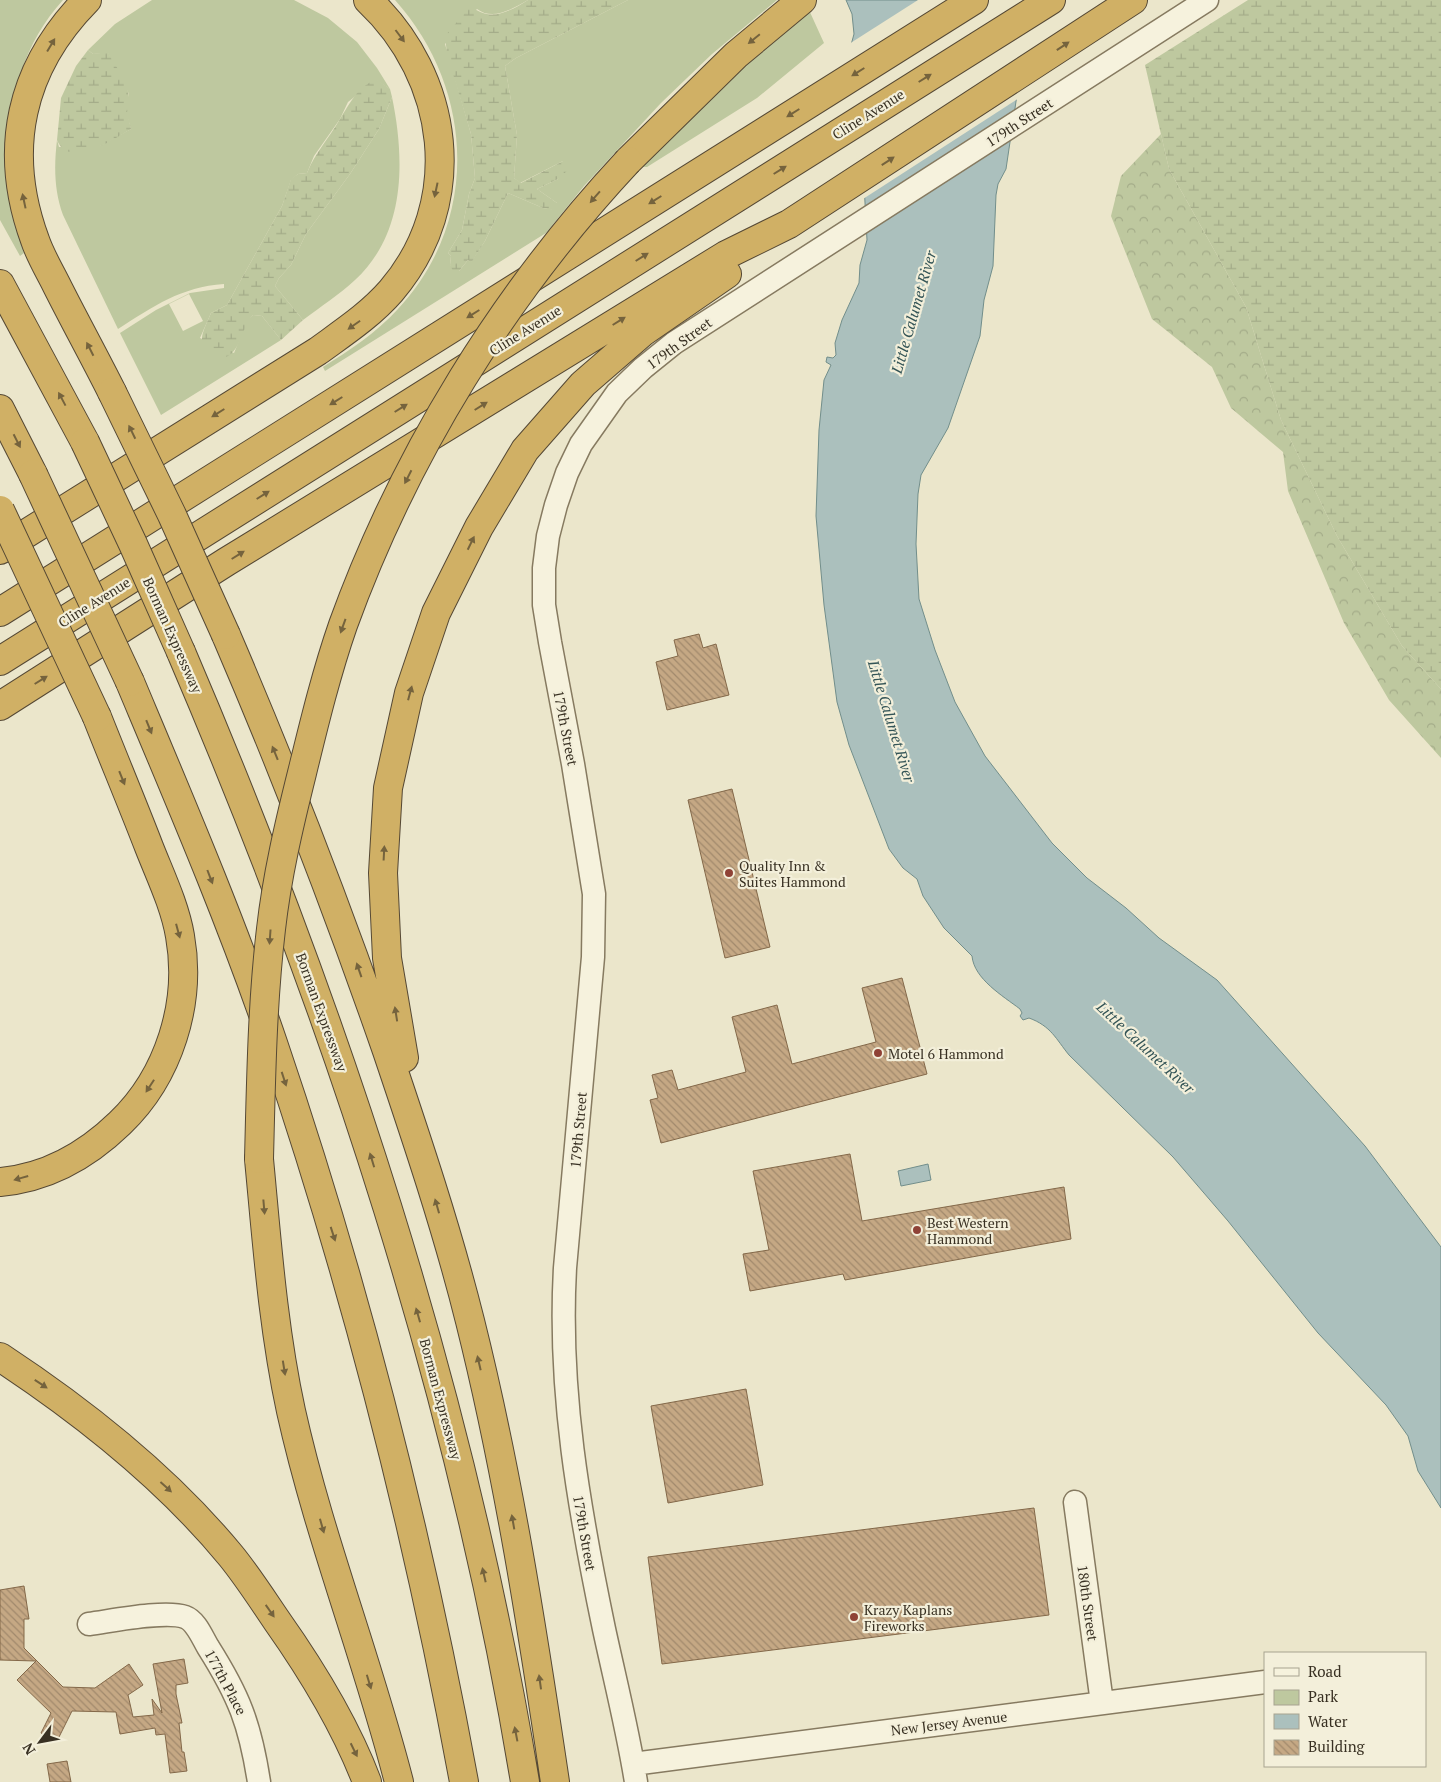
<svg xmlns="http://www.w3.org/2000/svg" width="1441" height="1782" viewBox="0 0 1441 1782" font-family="'PT Serif',serif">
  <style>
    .green { fill: #bec89f; fill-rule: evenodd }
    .forest { fill: url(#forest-crowns) }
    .wetland { fill: url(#wetland-marsh) }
    .water { fill: #abc0bd; stroke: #728e8b }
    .pier { fill: #ebe6cb }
    .building { fill: url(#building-back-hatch); stroke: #836849 }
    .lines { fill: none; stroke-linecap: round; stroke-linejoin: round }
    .minor-casing { stroke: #867a60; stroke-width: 25 }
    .highway-casing { stroke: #554834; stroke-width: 30 }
    .minor { stroke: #f6f2dd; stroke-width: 22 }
    .highway { stroke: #d0b065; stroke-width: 28 }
    .highway-bridge-casing { stroke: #554834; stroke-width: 30; stroke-linecap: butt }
    .highway-bridge { stroke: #d0b065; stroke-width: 28 }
    .oneway { fill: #75633d }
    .poi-dot { fill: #8f4236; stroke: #f3efda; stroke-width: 2 }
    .labels { text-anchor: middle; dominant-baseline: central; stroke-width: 4.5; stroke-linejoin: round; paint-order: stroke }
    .street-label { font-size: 14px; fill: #383022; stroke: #f3efda }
    .poi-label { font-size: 14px; fill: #383022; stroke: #f3efda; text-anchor: start }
    .water-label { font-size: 15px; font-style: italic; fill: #335456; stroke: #f3efda }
  </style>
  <defs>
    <pattern id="forest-crowns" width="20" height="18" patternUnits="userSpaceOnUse" patternTransform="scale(1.25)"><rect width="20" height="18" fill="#bec89f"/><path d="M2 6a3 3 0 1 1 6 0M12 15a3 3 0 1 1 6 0" fill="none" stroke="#a4ac89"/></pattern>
    <pattern id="wetland-marsh" width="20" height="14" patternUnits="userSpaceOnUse" patternTransform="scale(1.25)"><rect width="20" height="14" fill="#bec89f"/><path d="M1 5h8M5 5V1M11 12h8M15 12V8" fill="none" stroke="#a4ac89"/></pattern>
    <pattern id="building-back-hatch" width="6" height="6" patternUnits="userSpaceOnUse" patternTransform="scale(1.25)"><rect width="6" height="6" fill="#c5a884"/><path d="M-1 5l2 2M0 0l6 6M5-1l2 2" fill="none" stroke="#a1896c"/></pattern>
  </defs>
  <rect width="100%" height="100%" fill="#ebe6cb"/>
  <path class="green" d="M0 0H63C0 69 0 168 24 253L20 256 0 220Z
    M152 0H294L328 18 357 42 377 68 390 89 376 80 348 102 340 119 314 156 307 173 298 174 291 180 282 206 227 305 211 313 200 338 234 353 247 321 253 315 262 316 281 340 161 415 120 333 156 310 190 293 224 288V284C181 287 154 306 118 329L63 215C54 190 54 166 57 140L59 147 100 146 131 129 126 112 129 94 108 53 93 54 88 50 115 24ZM189 294 203 321 183 331 169 304Z
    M395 0H528C512 9 493 21 477 9L445 44 471 134 475 178 469 194 462 230 448 253 451 256 450 265 459 271 468 260 471 262 485 241 508 193 543 208 557 210V203L537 189 558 179 563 161 520 183 514 178 517 135 505 66 516 58 628 0H777L712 54 661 103 584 186 546 233 325 371 323 367C350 350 376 333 398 309 481 220 474 88 395 0Z
    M809 10 824 43 757 98 647 167H639L704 101Z
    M392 97C405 160 406 233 355 280 339 295 320 307 303 320L275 286 279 278 291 265 306 234 350 174 379 129Z"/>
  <path class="forest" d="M1161 134 1169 169 1246 307 1281 420 1337 536 1402 646 1441 689V758L1389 700 1344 623 1288 491 1283 452 1231 408 1212 367 1152 319 1111 216 1121 176Z"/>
  <path class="wetland" d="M528 0H628L516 58 505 66 517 135 514 178 521 183 563 161 567 164 568 170 558 179 537 189 557 203V211L543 208 508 193 485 241 471 263 468 260 459 271 454 273 450 265 451 256 448 253 462 230 469 194 475 178 471 134 447 54 445 36 469 8C477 9 480 13 487 14 500 17 517 7 528 0Z
    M1248 0H1441V689L1402 646 1337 536 1281 420 1246 307 1169 169 1145 65Z
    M88 50 93 54 108 52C117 69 136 93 127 112L131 129C114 139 69 170 57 140L61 98 76 66Z
    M376 79 390 89 392 97 379 129 350 174 306 234 291 265 279 278 275 286 303 320 281 340 262 316 253 315C239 330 242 358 217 359 194 343 202 335 211 313L227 305 282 206 291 179 298 174 307 173C315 153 329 138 340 119 350 103 357 88 376 79Z"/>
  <path class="water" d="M846 0H993L1018 88 1006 169 998 184 996 195 993 266 984 300 980 336 948 428 921 475 918 494 916 544 919 599 935 650 955 702 985 756 1052 843 1087 878 1126 908 1159 938 1217 980 1365 1146 1441 1247V1508L1418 1471 1408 1436 1386 1405 1318 1333 1228 1221 1173 1157 1069 1055C1056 1039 1051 1026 1029 1018L1023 1020 1020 1016 1022 1013 1020 1009C1003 996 974 979 972 956L944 928 923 896 917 879 903 868 889 849 849 745 837 702 824 605 816 516 819 430 824 380 831 365 826 362 827 357 833 358 836 355 835 343 842 320 859 283 860 265 867 240 864 184 848 56 854 34 852 14Z
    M928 1164 931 1180 901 1186 898 1171Z"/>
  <path class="pier" d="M918 0H996L1016 45 1021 88 1019 98 863 199 849 106 845 56 849 44Z"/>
  <path class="building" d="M699 634 703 648 716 644 729 695 667 710 656 662 678 656 674 640Z
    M732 789 770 947 725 958 688 800Z
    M902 978 927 1074 661 1143 650 1100 658 1098 652 1075 672 1070 678 1090 746 1072 732 1017 777 1005 792 1064 876 1042 862 988Z
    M850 1154 862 1221 1064 1187 1071 1239 845 1280 843 1274 750 1291 743 1254 769 1250 753 1171Z
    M746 1389 763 1485 668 1503 651 1406Z
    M1034 1508 1049 1615 662 1664 648 1557Z
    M24 1586 29 1619H24V1648L63 1687 95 1688 129 1664 143 1685 128 1695 133 1717 154 1715 152 1699 162 1713 153 1664 184 1659 188 1683 176 1685V1694L182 1723H179L182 1752H184L187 1771 170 1773 165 1734 156 1735 155 1728 120 1734 116 1712 72 1711 57 1741 41 1733 51 1713 17 1680 36 1661 0 1660V1590Z
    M67 1761 71 1782H50L47 1764Z"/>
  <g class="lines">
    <g class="minor-casing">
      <path id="minor" d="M1075 1502 1102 1703
        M89 1624C112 1621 165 1610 185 1617 196 1621 202 1637 208 1647 239 1696 250 1724 259 1782
        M633 1764 1265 1682
        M636 1782C628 1731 615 1680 604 1629 579 1509 558 1391 565 1268L593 957 594 894 573 764 550 642 544 605V568L548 536 556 505 567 473 581 444 617 393 643 368 674 343 1207 0"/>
    </g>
    <g class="highway-casing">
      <path id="highway" d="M87 0C20 68 2 150 35 240 40 255 49 270 56 284 74 320 94 356 112 392
        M628 161 736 55 802 0
        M0 284 85 442
        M0 409 33 474
        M0 550 318 351C344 332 370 315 391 291 467 202 450 77 368 0
        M0 612 974 0
        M226 635C285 772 338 910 387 1051 417 1140 447 1229 470 1321 508 1473 532 1627 555 1782
        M181 652C336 1014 461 1392 525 1782
        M0 661 1051 0
        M130 682C180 801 231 920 273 1043 355 1284 418 1531 464 1782
        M0 706 226 562 726 255 789 224 1133 0
        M404 1058 387 958 383 873 388 788 409 693 436 613 479 527 525 450 583 384 643 332 727 274
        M259 1159C267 1243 273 1328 291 1411 319 1537 367 1657 399 1782
        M0 1182C46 1178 87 1155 120 1123 169 1076 192 1003 180 936 175 906 160 875 149 847 132 803 114 760 97 717
        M0 1357C85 1413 166 1477 231 1556 248 1577 262 1599 277 1621 313 1672 345 1724 367 1782"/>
    </g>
    <use href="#minor" class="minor"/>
    <use href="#highway" class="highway"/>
    <g class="highway-bridge-casing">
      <path id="highway-bridge" d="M112 392 172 515 226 635
        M85 442 133 544 181 652
        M33 474 130 682
        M0 510 97 717
        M259 1159C261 1082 262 1005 271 929 277 876 289 825 302 773 314 724 326 674 343 625 405 454 504 294 628 161"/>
    </g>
    <use href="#highway-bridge" class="highway-bridge"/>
  </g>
  <defs><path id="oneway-solid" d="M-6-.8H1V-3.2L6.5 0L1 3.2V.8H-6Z" transform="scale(1.25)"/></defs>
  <g class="oneway">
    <use href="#oneway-solid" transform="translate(400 36) rotate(53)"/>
    <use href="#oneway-solid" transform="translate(754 39) rotate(141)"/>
    <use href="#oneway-solid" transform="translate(51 45) rotate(-59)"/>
    <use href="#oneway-solid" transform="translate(1063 46) rotate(-34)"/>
    <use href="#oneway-solid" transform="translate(858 72) rotate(148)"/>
    <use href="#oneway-solid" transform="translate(925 78) rotate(-32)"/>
    <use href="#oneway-solid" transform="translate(793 113) rotate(148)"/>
    <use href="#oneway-solid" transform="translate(888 161) rotate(-33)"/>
    <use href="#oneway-solid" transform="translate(780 170) rotate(-32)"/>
    <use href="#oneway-solid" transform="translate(436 190) rotate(102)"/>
    <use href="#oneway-solid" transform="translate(595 197) rotate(131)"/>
    <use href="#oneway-solid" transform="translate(655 200) rotate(148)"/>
    <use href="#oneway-solid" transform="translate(24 201) rotate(-102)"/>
    <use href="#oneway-solid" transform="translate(642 257) rotate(-32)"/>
    <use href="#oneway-solid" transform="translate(473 314) rotate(148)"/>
    <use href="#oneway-solid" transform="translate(619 321) rotate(-32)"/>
    <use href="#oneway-solid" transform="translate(354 325) rotate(145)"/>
    <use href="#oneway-solid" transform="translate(90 349) rotate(-117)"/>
    <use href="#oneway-solid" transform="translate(62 399) rotate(-118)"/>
    <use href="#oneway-solid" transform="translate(336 401) rotate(148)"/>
    <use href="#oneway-solid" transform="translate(481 406) rotate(-32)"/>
    <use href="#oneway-solid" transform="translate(401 408) rotate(-32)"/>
    <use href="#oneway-solid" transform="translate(218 413) rotate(148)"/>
    <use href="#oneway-solid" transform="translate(132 432) rotate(-116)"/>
    <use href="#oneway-solid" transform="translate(17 441) rotate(63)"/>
    <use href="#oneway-solid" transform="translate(408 477) rotate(117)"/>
    <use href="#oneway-solid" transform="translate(263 495) rotate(-32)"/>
    <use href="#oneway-solid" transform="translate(471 543) rotate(-64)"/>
    <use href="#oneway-solid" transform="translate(238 555) rotate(-32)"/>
    <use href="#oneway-solid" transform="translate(343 626) rotate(110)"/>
    <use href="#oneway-solid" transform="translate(41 680) rotate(-32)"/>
    <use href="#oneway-solid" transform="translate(410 693) rotate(-75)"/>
    <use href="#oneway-solid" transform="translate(149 727) rotate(68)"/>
    <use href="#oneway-solid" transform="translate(275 753) rotate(-112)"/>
    <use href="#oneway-solid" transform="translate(122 778) rotate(68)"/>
    <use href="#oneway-solid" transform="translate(384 853) rotate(-87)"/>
    <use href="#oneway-solid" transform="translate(210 877) rotate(69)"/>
    <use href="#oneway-solid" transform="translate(178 931) rotate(75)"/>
    <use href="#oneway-solid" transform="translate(270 937) rotate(94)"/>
    <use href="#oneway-solid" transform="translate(359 970) rotate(-109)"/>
    <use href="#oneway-solid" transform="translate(396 1014) rotate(-99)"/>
    <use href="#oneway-solid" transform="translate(284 1079) rotate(72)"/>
    <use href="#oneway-solid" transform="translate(150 1086) rotate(123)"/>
    <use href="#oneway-solid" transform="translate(372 1160) rotate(-107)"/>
    <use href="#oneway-solid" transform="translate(21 1178) rotate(164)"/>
    <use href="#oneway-solid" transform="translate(437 1206) rotate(-106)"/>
    <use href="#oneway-solid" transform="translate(264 1207) rotate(85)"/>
    <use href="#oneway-solid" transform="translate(333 1234) rotate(72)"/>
    <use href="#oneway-solid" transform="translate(418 1315) rotate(-106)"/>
    <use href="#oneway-solid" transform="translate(479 1363) rotate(-103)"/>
    <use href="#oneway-solid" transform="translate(284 1368) rotate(81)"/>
    <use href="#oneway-solid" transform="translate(41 1384) rotate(33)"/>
    <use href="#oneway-solid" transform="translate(166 1487) rotate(42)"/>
    <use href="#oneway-solid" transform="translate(513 1522) rotate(-100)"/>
    <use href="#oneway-solid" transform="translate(322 1526) rotate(74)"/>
    <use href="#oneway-solid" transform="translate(484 1575) rotate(-103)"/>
    <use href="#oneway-solid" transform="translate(270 1611) rotate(55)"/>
    <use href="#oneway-solid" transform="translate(369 1682) rotate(73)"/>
    <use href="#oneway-solid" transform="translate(540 1682) rotate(-98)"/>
    <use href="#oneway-solid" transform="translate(516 1734) rotate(-101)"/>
    <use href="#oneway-solid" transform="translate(354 1750) rotate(64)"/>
  </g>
  <g class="poi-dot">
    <circle cx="729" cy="873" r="5"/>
    <circle cx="878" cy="1053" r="5"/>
    <circle cx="917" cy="1230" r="5"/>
    <circle cx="854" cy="1617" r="5"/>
  </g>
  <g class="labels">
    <g class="street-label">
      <text transform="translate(868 114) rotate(-32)">Cline Avenue</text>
      <text transform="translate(1019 122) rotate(-33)">179th Street</text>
      <text transform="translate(525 330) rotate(-32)">Cline Avenue</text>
      <text transform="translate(679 343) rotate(-36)">179th Street</text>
      <text transform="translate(94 602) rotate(-32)">Cline Avenue</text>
      <text transform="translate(173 635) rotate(66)">Borman Expressway</text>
      <text transform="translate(566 728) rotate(79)">179th Street</text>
      <text transform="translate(322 1012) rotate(70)">Borman Expressway</text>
      <text transform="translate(578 1130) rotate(-85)">179th Street</text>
      <text transform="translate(441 1399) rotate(75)">Borman Expressway</text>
      <text transform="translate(585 1533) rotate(80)">179th Street</text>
      <text transform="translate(1088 1603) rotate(82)">180th Street</text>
      <text transform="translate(226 1682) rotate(62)">177th Place</text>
      <text transform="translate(949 1723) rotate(-7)">New Jersey Avenue</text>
    </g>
    <g class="poi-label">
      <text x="739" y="865">Quality Inn &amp;<tspan x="739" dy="16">Suites Hammond</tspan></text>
      <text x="888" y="1053">Motel 6 Hammond</text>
      <text x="927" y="1222">Best Western<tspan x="927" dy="16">Hammond</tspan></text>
      <text x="864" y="1609">Krazy Kaplans<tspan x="864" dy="16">Fireworks</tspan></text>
    </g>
    <g class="water-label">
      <text transform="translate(913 312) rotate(-74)">Little Calumet River</text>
      <text transform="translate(892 721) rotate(73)">Little Calumet River</text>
      <text transform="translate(1146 1047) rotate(43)">Little Calumet River</text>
    </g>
  </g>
  <rect x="1264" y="1652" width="162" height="115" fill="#f3efda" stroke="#a8a390"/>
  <rect x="1274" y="1668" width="25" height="8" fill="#f6f2dd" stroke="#a8a390"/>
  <text x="1308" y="1677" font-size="15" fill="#383022">Road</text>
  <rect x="1274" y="1690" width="25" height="15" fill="#bec89f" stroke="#a8a390"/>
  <text x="1308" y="1702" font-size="15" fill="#383022">Park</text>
  <rect x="1274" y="1714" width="25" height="15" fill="#abc0bd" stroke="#a8a390"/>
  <text x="1308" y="1727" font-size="15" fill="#383022">Water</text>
  <rect x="1274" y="1740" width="25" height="15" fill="url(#building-back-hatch)" stroke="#a8a390"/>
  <text x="1308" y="1752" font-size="15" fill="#383022">Building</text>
  <g transform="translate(40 1742) rotate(238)" stroke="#f3efda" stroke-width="4" paint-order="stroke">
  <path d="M0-4L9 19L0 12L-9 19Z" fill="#383022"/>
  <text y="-8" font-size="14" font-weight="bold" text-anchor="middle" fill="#383022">N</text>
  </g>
</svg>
